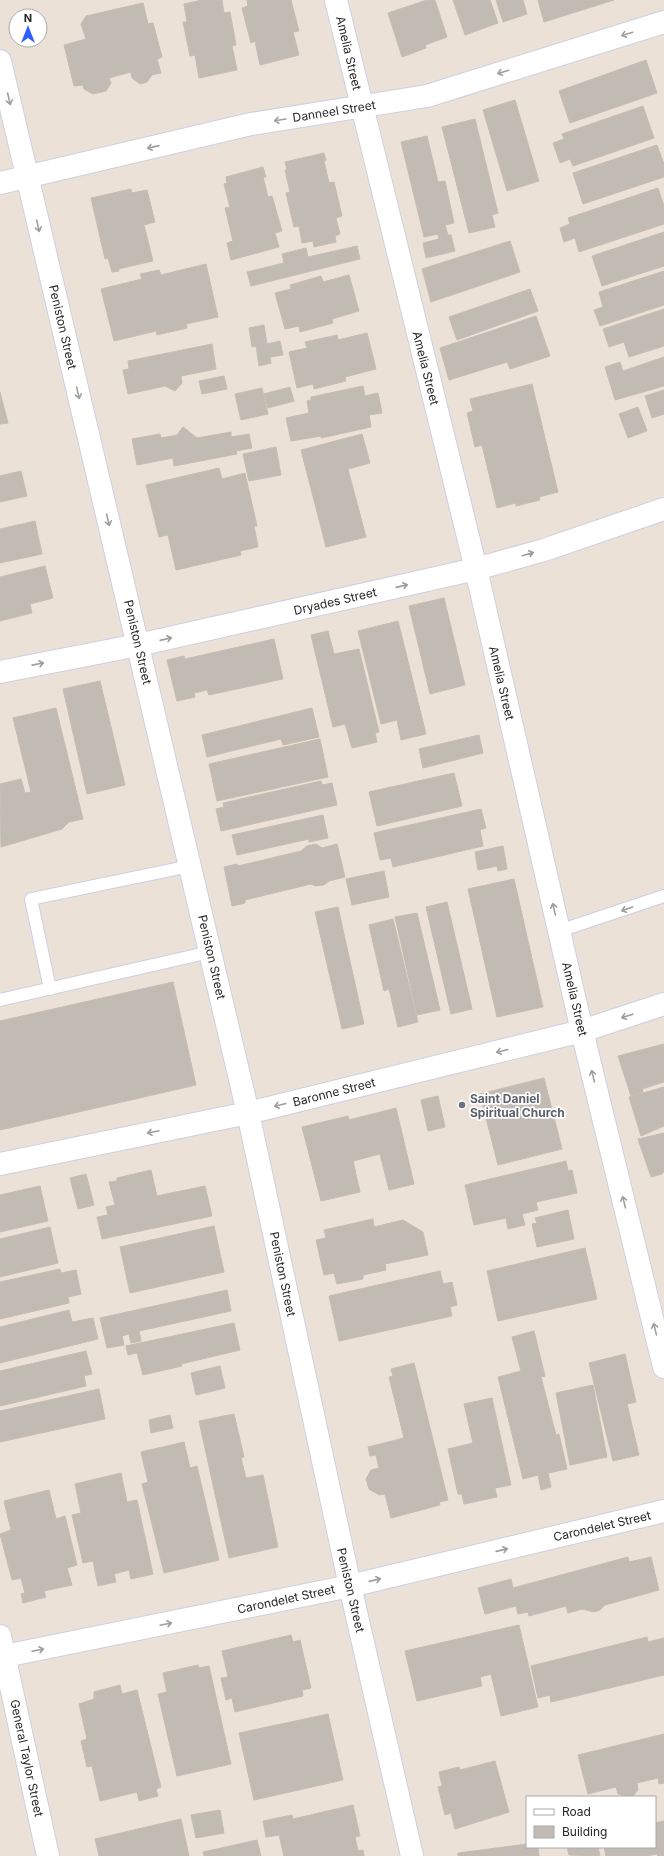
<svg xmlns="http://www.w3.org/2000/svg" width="664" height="1856" viewBox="0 0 664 1856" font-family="Inter,sans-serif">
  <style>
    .building { fill: #c2bbb4; stroke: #c6bdb0 }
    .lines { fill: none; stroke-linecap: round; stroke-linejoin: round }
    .lane-casing { stroke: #ccd1e2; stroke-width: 14 }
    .street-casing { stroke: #ccd1e2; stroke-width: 24 }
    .lane { stroke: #fff; stroke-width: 12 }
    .street { stroke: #fff; stroke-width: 22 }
    .oneway { stroke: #9e9e9e }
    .worship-dot { fill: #6b7280; stroke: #fff; stroke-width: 1.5 }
    .labels { text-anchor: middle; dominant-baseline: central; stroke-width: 3.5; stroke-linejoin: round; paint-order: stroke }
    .street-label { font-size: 12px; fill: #272727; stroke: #fff }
    .worship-label { font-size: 12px; font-weight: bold; fill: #5b616d; stroke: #fff; text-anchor: start }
  </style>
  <rect width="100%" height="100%" fill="#ebe1d6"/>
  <path class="building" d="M202 0H222L224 13 230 12 236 45 232 46 237 70 199 78 195 55 190 56 183 22H187L184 4Z
    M247 0H291L299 31 293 32 299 55 260 65 255 41 251 43 242 8 248 6Z
    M427 0H435L447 37 425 45 426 48 402 57 388 13Z
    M453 0H490L498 23 465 35Z
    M496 0H523L527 14 503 22Z
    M538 0H614L544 22Z
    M143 3 148 24 153 23 162 57 157 59 161 73 152 75 147 82 140 84 132 78 131 72 109 78 111 83 106 91 93 94 84 89 83 85 74 86 64 45 86 39 81 24 86 16Z
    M646 60 657 93 570 123 559 91Z
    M515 100 539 181 507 191 483 110Z
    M643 106 654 138 573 166 570 159 560 163 553 143 564 139 562 134Z
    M475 119 498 213 492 215 495 227 469 233 442 127Z
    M427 136 438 182 445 181 454 223 445 225 448 235H451L455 251 426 258 423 243 439 239 438 234 424 237 401 142Z
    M657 145 664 164V177L583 204 573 173Z
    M324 153 326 160 324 161 329 183 334 182 342 216 336 218 340 234 335 236 336 242 314 247 313 241 302 243 299 226 294 227 286 193 290 192 285 170H287L285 162Z
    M263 167 266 177H263L268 197 272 196 282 231 275 233 279 247 231 260 227 243 233 241 225 208 230 207 224 184 227 183 226 177Z
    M658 188 664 206V224L579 252 575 238 564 242 560 228 570 224 568 218Z
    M131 189 132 193 147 190 155 222 144 225 153 261 118 269 119 271 112 272 108 258 105 259 91 198Z
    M664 232V266L602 286 592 256Z
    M510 241 520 272 431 302 422 269Z
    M357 246 360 259 251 286 247 272 284 263 282 254 306 248 308 257Z
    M206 264 218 317 186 324 187 328 157 335 156 331 114 341 101 289 142 279 140 274 159 270 161 275Z
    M664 271V305L600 326 594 310 603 307 599 292Z
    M349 275 359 311 332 319 333 323 300 332 299 326 285 329 275 293 291 289 290 285 321 276 323 282Z
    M530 289 538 311 457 340 449 317Z
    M664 309V346L629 357 624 342 609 347 603 329Z
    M536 316 550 356 510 369 507 362 449 380 440 348Z
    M264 325 267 344 280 341 283 355 270 357 271 363 259 366 256 346 252 347 249 328Z
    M367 333 376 369 345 377 346 381 314 389 313 384 297 388 289 352 307 348 305 342 337 335 338 340Z
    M212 344 216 369 181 376 182 383 175 391 165 386 128 394 123 370 129 369 128 361Z
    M664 357V386L615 400 605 367 620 362 623 371Z
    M224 376 227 389 202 394 199 381Z
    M532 384 558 492 539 497 540 500 516 506V503L497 508 482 445 475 447 467 413 473 411 470 399Z
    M363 386 365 396 378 393 382 413 369 415 371 427 321 438V436L291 441 286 418 309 413 307 401 311 400V397Z
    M290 387 294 401 268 408 264 394Z
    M262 388 268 414 241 420 235 394Z
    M664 390V414L652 418 645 396Z
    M0 392 8 423 0 424Z
    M638 407 647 431 628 438 619 414Z
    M183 427 197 438 231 432V437L249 434 252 448 236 451 237 454 174 466 173 458 137 465 132 439 160 434 161 438 177 435Z
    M362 434 370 463 348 469 366 537 326 547 301 450Z
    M276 447 281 475 249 481 243 454Z
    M219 468 222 479 245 473 257 526H254L258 547 240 551 241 555 176 570 168 535 159 537 146 485Z
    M21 471 27 496 0 502V476Z
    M35 521 42 554 0 563V529Z
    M45 566 53 598 30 604 32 613 0 621V577Z
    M444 598 465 685 430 694 409 606Z
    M398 621 426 734 401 740 397 720 381 724 358 631Z
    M328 631 334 654 359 649 379 732 375 733 377 742 352 748 345 724 333 727 311 635Z
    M274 639 283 679 209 695 207 690 194 693 195 697 177 701 167 660 184 656 185 659Z
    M100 681 125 785 87 794 63 689Z
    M56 708 83 819 69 822 62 829 1 847 0 784 21 779 25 793 31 792 13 718Z
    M312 708 319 737 283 745 281 739 207 757 202 735Z
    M479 735 483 753 423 768 419 749Z
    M320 739 328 777 217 801 209 764Z
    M454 773 462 806 377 826 369 792Z
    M321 781 322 785 332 783 337 805 221 831 216 809 224 807 223 803Z
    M481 809 486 828 480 830 483 846 393 867 391 858 380 860 374 833Z
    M323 815 328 838 309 842V839L237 855 232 835Z
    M316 844 322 848 337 844 345 877 329 881 324 885 315 886 311 884 245 900V903L232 906 224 867 237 864 238 866 301 851 307 846Z
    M503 846 507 869 498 871 497 866 478 870 475 852Z
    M384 871 389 897 352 905 346 879Z
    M514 879 543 1007 497 1017 468 889Z
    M447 902 472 1009 451 1014 426 907Z
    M338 907 364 1024 342 1029 315 912Z
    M417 913 440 1010 417 1015 395 917Z
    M393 919 418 1022 398 1027 389 989 384 991 369 925Z
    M173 982 196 1085 0 1130V1021Z
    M664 1044V1082L642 1089 643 1092 631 1096 618 1056Z
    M544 1078 562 1149 498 1165 480 1094Z
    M664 1087V1126L641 1136 629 1097Z
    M438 1096 445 1127 428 1131 421 1100Z
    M396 1108 414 1184 389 1190 380 1154 353 1161 360 1192 321 1201 302 1127 348 1116 349 1120Z
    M664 1133V1171L662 1174 651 1177 638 1139Z
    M566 1161 568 1171 572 1170 577 1193 536 1202 538 1210 522 1214 525 1225 508 1229 506 1218 474 1225 465 1185Z
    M151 1170 157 1196 205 1186 212 1216 102 1239 97 1217 108 1215 106 1207 115 1205 109 1182 117 1181V1178Z
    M86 1174 94 1205 78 1209 70 1178Z
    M40 1186 48 1221 0 1232V1195Z
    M568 1210 574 1239 537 1247 532 1224 537 1223 535 1218Z
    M373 1219 374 1227 403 1220 423 1232 428 1255 385 1264 386 1270 363 1275V1279L337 1284 334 1273 324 1275 316 1240 326 1238 324 1230Z
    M214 1226 224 1272 130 1293 120 1247Z
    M50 1227 58 1263 0 1277V1239Z
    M585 1248 597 1299 498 1321 487 1271Z
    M60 1269 61 1273 76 1270 81 1294 68 1297 69 1303 0 1319V1282Z
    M440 1271 443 1284 452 1282 457 1305 450 1307 452 1316 339 1341 329 1296Z
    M227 1290 231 1311 139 1331 141 1341 131 1343 129 1334 122 1336 124 1345 107 1348 100 1318Z
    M69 1310 72 1322 93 1318 98 1339 0 1363V1327Z
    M234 1323 240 1350 181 1364 182 1366 143 1375 137 1353 128 1355 126 1346Z
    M534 1331 545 1376 541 1377 556 1435 559 1434 567 1469 548 1473 551 1487 541 1490 538 1475 523 1479 498 1377 521 1371 512 1337Z
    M86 1351 92 1374 84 1376 86 1386 0 1406V1371Z
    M625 1354 636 1402 627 1404 639 1455 613 1461 589 1363Z
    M414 1363 448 1500 439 1502 440 1505 391 1518 385 1494 379 1495 369 1489 366 1479 371 1470 379 1468 376 1455 370 1456 368 1447 404 1438 389 1377 393 1376 391 1369Z
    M220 1366 225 1388 196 1395 191 1373Z
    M593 1385 607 1457 570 1465 556 1393Z
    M99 1389 105 1419 0 1442V1411Z
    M492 1398 511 1485 495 1488 497 1497 464 1504 462 1494H458L448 1449 473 1443 464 1404Z
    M234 1414 244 1457 241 1458 246 1478 263 1475 278 1547 229 1558 199 1421Z
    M170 1415 173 1428 151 1433 149 1420Z
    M184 1442 190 1468 197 1466 219 1560 164 1573 142 1484 148 1482 141 1452Z
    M121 1473 127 1502 137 1500 153 1574 131 1579 129 1570 114 1574 116 1582 98 1586 93 1561 83 1563 72 1515 81 1513 75 1484Z
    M49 1490 56 1519 65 1516 77 1565 67 1568 72 1585 44 1591 46 1597 23 1603 21 1594 25 1593 21 1578 12 1580 0 1534 11 1530 4 1501Z
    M628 1557 629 1562 651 1557 659 1590 605 1605 600 1610 594 1612 582 1609 568 1613 566 1606 529 1616 528 1612 518 1614 516 1606 485 1614 478 1588 511 1579 513 1588Z
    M519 1625 538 1707 501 1716 491 1674 480 1677 482 1686 417 1701 405 1651Z
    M291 1635 293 1642 300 1640 311 1688 302 1690 303 1696 235 1712 232 1698 226 1700 221 1678 228 1677 222 1651Z
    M647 1637 648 1642 664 1638V1675L551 1702 550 1695 538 1698 531 1666Z
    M198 1665 199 1668 209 1666 231 1764 177 1776 158 1694 167 1692 163 1673Z
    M120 1685 122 1694 137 1690 161 1787 156 1789 158 1796 139 1801 137 1792 100 1801 92 1766 87 1767 81 1741 87 1739 79 1704 94 1699V1692Z
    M328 1714 343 1780 254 1800 239 1733Z
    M664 1734V1783L659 1784 658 1778 637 1783 638 1790 633 1796 628 1797 618 1794 616 1787 588 1794 578 1755Z
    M495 1761 509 1812 455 1829 451 1813 445 1815 438 1787 442 1786 439 1772 459 1767 460 1770Z
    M353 1805 360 1836 355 1837 358 1851 363 1850 364 1856H284L279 1835 266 1837 263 1821 292 1815 293 1819Z
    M220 1810 224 1833 196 1838 191 1815Z
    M181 1819 189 1856H99L95 1839Z
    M664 1821V1856H658L657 1854 646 1856H606L604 1847H655V1823Z
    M257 1840 261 1856H204L203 1852Z
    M527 1844V1847H538L539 1856H458V1853Z
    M567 1847H598L600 1856 569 1855Z"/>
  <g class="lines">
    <g class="lane-casing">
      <path id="lane" d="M559 931 664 896
        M50 989 31 899 190 866
        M0 1000 210 952"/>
    </g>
    <g class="street-casing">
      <path id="street" d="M336 0 476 569 582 1031 664 1367
        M0 61 248 1113 350 1586 412 1856
        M0 183 251 124 427 96 664 22
        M0 672 138 645 476 569 544 550 664 509
        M0 1164 248 1113 582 1031 664 1004
        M0 1636 48 1856
        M0 1657 350 1586 664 1511"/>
    </g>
    <use href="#lane" class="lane"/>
    <use href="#street" class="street"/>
  </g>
  <defs><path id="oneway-shaft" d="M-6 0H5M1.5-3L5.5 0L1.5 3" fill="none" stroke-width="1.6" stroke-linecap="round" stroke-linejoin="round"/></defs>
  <g class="oneway">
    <use href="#oneway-shaft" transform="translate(627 34) rotate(163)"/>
    <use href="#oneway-shaft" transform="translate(503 72) rotate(163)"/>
    <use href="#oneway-shaft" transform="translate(9 99) rotate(77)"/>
    <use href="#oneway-shaft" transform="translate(280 120) rotate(171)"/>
    <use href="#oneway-shaft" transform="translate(153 147) rotate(167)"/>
    <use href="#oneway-shaft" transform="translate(38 226) rotate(77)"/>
    <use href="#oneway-shaft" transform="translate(78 393) rotate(77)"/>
    <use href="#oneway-shaft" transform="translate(108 520) rotate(77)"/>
    <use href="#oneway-shaft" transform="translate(528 554) rotate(-16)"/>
    <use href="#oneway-shaft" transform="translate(402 586) rotate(-13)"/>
    <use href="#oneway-shaft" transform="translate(166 639) rotate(-13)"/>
    <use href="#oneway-shaft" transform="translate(38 664) rotate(-11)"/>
    <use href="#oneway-shaft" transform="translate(554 909) rotate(-103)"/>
    <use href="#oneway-shaft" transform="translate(627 909) rotate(161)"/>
    <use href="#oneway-shaft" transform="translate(627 1016) rotate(162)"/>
    <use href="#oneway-shaft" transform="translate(502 1051) rotate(166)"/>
    <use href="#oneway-shaft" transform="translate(593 1076) rotate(-104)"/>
    <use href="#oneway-shaft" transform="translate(280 1105) rotate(166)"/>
    <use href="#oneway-shaft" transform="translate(153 1132) rotate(168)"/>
    <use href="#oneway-shaft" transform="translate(624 1202) rotate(-104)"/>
    <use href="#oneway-shaft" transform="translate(655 1329) rotate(-104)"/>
    <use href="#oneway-shaft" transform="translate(502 1550) rotate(-13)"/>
    <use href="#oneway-shaft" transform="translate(375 1580) rotate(-13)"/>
    <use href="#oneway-shaft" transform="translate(166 1624) rotate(-12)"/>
    <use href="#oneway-shaft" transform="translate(38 1650) rotate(-12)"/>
  </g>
  <circle class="worship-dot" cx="462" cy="1105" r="4"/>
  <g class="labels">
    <g class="street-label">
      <text transform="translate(349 53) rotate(77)">Amelia Street</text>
      <text transform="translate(334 111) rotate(-9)">Danneel Street</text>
      <text transform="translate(63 327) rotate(77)">Peniston Street</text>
      <text transform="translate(426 368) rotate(76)">Amelia Street</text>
      <text transform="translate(335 601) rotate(-13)">Dryades Street</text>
      <text transform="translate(138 642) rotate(77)">Peniston Street</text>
      <text transform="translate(502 683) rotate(77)">Amelia Street</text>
      <text transform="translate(212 957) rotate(77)">Peniston Street</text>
      <text transform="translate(575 999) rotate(77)">Amelia Street</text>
      <text transform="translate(334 1092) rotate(-14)">Baronne Street</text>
      <text transform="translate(283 1274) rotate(78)">Peniston Street</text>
      <text transform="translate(602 1526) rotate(-13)">Carondelet Street</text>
      <text transform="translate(351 1590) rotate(77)">Peniston Street</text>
      <text transform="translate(286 1599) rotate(-12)">Carondelet Street</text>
      <text transform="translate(27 1758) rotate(78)">General Taylor Street</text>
    </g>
    <g class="worship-label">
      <text x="470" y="1098">Saint Daniel<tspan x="470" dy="14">Spiritual Church</tspan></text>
    </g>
  </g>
  <rect x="526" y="1796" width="130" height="52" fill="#ffffff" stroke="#a9a9a9"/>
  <rect x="534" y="1809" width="20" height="6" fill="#ffffff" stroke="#a9a9a9"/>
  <text x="562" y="1816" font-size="12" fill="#272727">Road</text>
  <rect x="534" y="1826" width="20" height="12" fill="#c2bbb4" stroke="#a9a9a9"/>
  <text x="562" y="1836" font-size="12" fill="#272727">Building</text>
  <g transform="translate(28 28)"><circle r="19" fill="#ffffff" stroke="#a9a9a9"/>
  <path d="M0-3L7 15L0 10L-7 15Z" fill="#2f5fff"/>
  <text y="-6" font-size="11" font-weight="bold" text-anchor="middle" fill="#272727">N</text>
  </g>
</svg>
